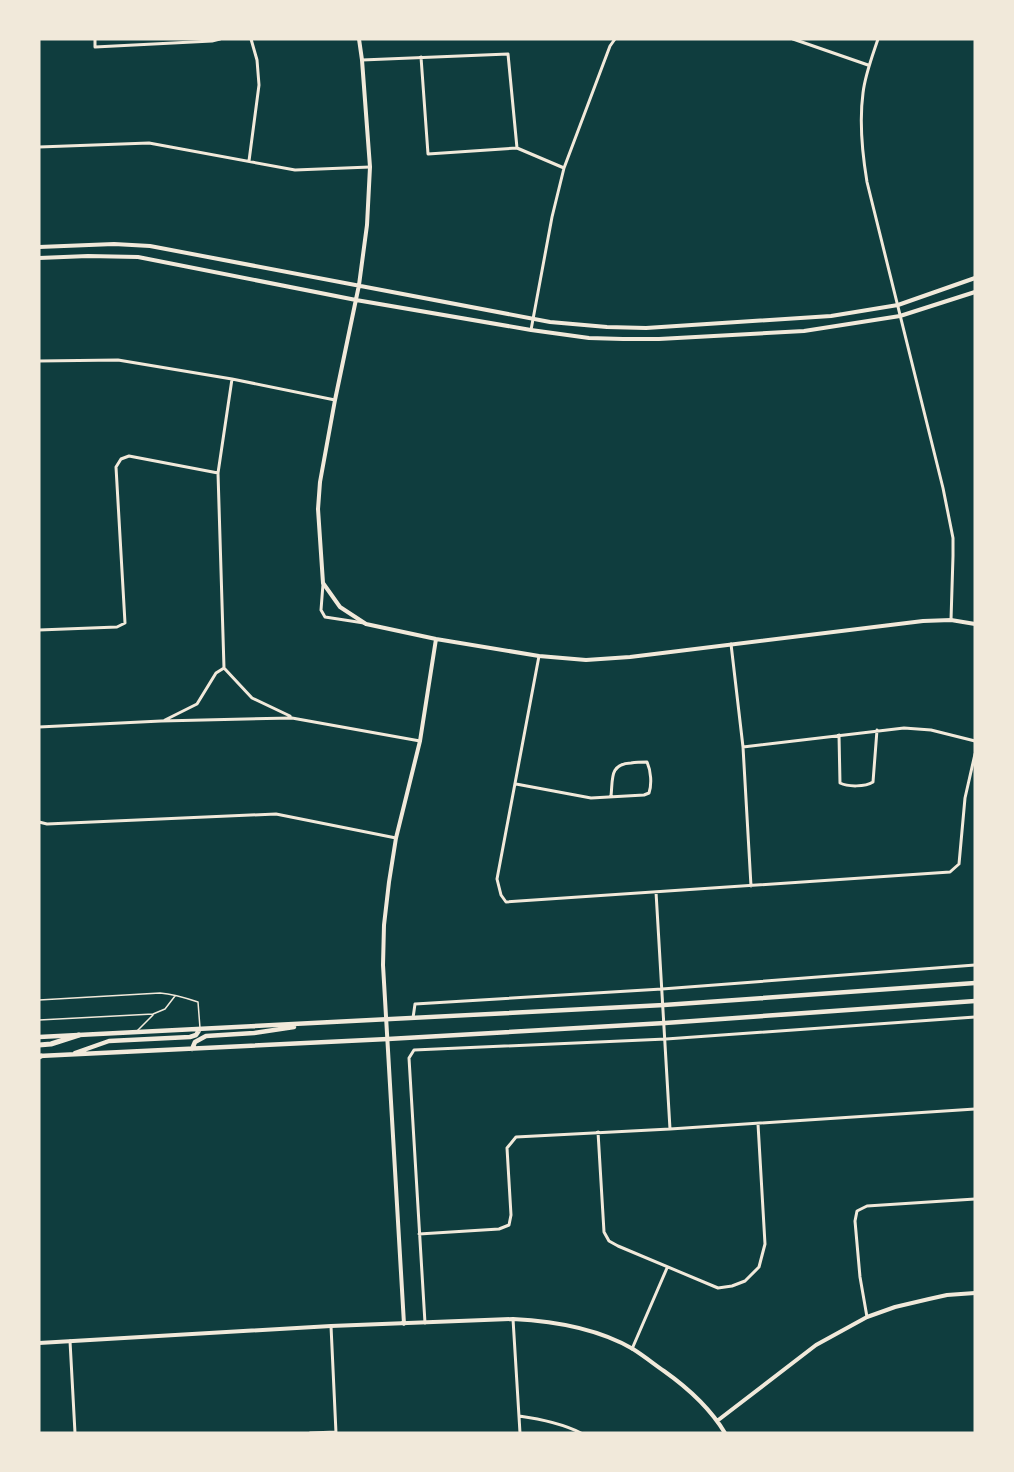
<svg xmlns="http://www.w3.org/2000/svg" width="1014" height="1472" viewBox="0 0 1014 1472" font-family="'Open Sans',sans-serif">
  <style>
    .lines { fill: none; stroke-linecap: round; stroke-linejoin: round }
    .service { stroke: #f1e9da; stroke-width: 1.5 }
    .minor { stroke: #f1e9da; stroke-width: 3 }
    .tertiary { stroke: #f1e9da; stroke-width: 4 }
    .secondary { stroke: #f1e9da; stroke-width: 4.5 }
    .primary { stroke: #f1e9da; stroke-width: 5 }
  </style>
  <rect width="100%" height="100%" fill="#0f3d3e"/>
  <g class="lines">
    <path class="service" d="M39 1000 160 993C173 994 186 998 198 1002L200 1028
      M39 1020 153 1014 165 1009 175 996
      M137 1031 153 1015"/>
    <path class="minor" d="M95 39V47L212 41 220 39
      M793 39 868 65
      M878 39C872 57 865 75 863 93 859 123 862 152 867 182L943 488 953 538V556L951 620
      M421 57 428 154 517 148 564 168
      M362 60 508 54 517 148
      M39 147 149 143 295 170 370 167
      M249 161 259 85 257 60 251 39
      M531 330 552 217 564 168 610 46 615 39
      M39 361 118 360 232 379 335 400
      M232 379 218 473 224 668 252 698 290 716
      M323 584 321 610 325 617 364 623
      M39 630 117 627 125 623 116 467 121 459 129 456 218 473
      M731 644 743 747 751 886
      M539 656 497 879 501 895 506 902 950 872 959 864 965 798 975 754
      M165 720 197 704 216 673 224 668
      M39 727 161 721 292 718 420 741
      M839 735 840 783C848 787 865 787 873 782L877 730
      M743 747 904 728 931 730 975 741
      M516 784 591 798 644 795 649 793C652 784 651 771 647 762 641 762 637 762 631 763 609 764 613 779 611 796
      M39 822 47 824 276 814 396 838
      M656 892 670 1129
      M413 1018 415 1004 662 989 975 965
      M598 1132 604 1232 609 1241 618 1246 718 1288 732 1286 745 1281 759 1267 765 1244 758 1124
      M419 1234 499 1229 509 1225 511 1215 507 1148 516 1137 670 1129 975 1109
      M867 1317 860 1277 855 1221 857 1211 867 1206 975 1199
      M513 1319 520 1433
      M425 1323 409 1058 414 1050 666 1039 975 1017
      M331 1326 336 1433
      M70 1341 75 1433
      M632 1349 667 1268
      M519 1416C541 1419 561 1423 581 1433
      M310 1433 336 1432"/>
    <path class="tertiary" d="M359 39 362 60 370 167 367 225 359 285 335 400 320 482 318 509 323 583 340 607 366 624 436 639 539 656 586 660 630 657 923 621 951 620 975 624
      M39 247 114 244 150 246 550 322 607 327 646 328 831 316 898 305 975 278
      M39 258 88 256 138 257 356 300 531 330 589 338 623 339H659L804 331 900 316 975 292
      M404 1324 383 965 384 925 389 882 396 838 420 741 436 639
      M39 1343 331 1326 513 1319C554 1321 597 1328 633 1349 644 1356 654 1364 664 1371 688 1388 710 1408 725 1433
      M717 1421 816 1345 867 1317 895 1307 929 1299 947 1295 975 1293"/>
    <path class="secondary" d="M39 1037 664 1005 975 983
      M192 1049 195 1042 206 1036 254 1033 294 1027
      M75 1053 109 1041 190 1037 196 1035 200 1029
      M39 1056 388 1039 665 1023 975 1001"/>
    <path class="primary" d="M39 1045 51 1044 79 1035
      M39 1057 41 1056"/>
  </g>
  <rect width="1014" height="1472" fill="none" stroke="#f1e9da" stroke-width="81"/>
</svg>
